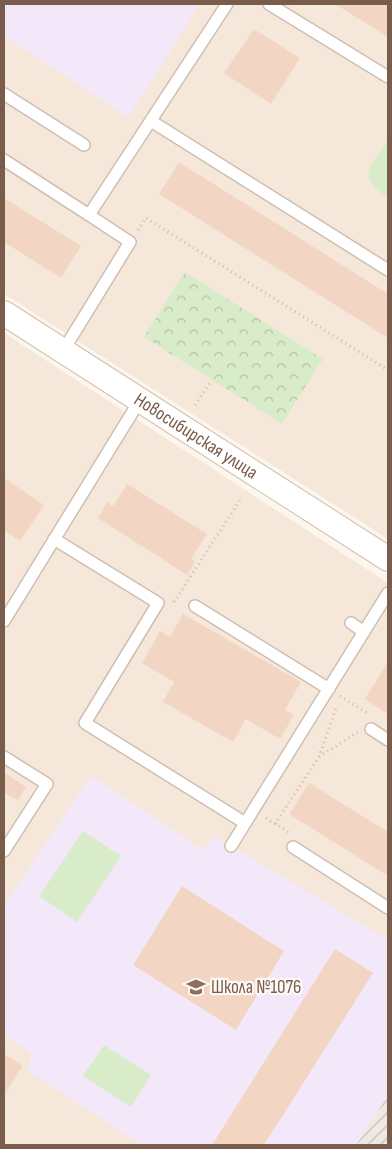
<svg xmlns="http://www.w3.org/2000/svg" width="392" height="1149" viewBox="0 0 392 1149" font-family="'Sofia Sans Condensed',sans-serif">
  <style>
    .residential { fill: #f5e8da }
    .industrial { fill: url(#industrial-furrows) }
    .education { fill: #f3e8fa }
    .park { fill: url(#park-crowns) }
    .garden { fill: #d8ecc9 }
    .building { fill: #f3d5c3 }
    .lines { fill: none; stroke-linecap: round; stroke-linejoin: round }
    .lane-casing { stroke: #d1beb0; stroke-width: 14 }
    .street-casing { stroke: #d1beb0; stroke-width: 26 }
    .path { stroke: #d9b8a5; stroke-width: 3; stroke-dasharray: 1 4; stroke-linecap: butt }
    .lane { stroke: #fff; stroke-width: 11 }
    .street { stroke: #fff; stroke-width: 24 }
    .labels { text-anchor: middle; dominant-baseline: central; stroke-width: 4.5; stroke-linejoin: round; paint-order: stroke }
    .street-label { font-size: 19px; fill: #7a5c4d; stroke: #fffaf3 }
    .education-label { font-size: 19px; fill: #785e54; stroke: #fffaf3; text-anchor: start }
  </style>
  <defs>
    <pattern id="industrial-furrows" width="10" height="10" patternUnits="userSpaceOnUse" patternTransform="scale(1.25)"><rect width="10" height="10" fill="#efe9e4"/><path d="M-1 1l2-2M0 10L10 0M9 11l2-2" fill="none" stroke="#c7c0bb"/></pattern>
    <pattern id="park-crowns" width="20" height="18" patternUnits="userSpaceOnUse" patternTransform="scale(1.25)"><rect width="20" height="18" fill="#d8ecc9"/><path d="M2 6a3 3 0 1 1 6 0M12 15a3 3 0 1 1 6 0" fill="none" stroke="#b4c2a5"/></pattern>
  </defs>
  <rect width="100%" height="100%" fill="#fdf6ec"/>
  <path class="residential" d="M4 4H388V539L4 294Z
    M4 333 388 583V1145H4Z"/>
  <path class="industrial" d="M388 1095V1145H356Z"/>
  <path class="education" d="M4 4H200L128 117 4 36Z
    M91 776 203 850 215 836 388 940V1095L356 1145H142L28 1071 31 1053 4 1034V906Z"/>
  <path class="park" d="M185 272 323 359 282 424 144 337Z"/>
  <path class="garden" d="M387 142H388V198C356 177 369 168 387 142Z
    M83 831 121 856 77 922 39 896Z
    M104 1045 151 1075 131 1107 83 1076Z"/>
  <path class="building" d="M335 4H388V37Z
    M254 29 300 58 271 104 224 73Z
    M179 162 388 294V338L159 194Z
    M4 198 81 246 61 278 4 242Z
    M4 478 44 505 20 541 4 530Z
    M127 484 207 534 191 559 195 562 187 575 98 518 107 502 113 506Z
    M183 614 301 682 285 710 294 715 280 739 246 719 233 742 163 702 174 682 142 663 160 631 170 637Z
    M388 662V714L365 699Z
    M4 772 26 787 18 800 4 793Z
    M309 783 388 832V876L289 814Z
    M182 886 284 951 236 1030 133 965Z
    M335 949 373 973 264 1145H212Z
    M4 1054 23 1066 4 1095Z"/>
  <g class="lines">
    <g class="lane-casing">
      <path id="lane" d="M269 4 388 77
        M4 94 84 145
        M151 121 388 270
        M4 160 89 215
        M63 351 130 242 89 215 227 4
        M54 539 158 603 85 723 245 823
        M195 606 329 689
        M4 621 140 400
        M351 623 364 632
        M371 729 388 740
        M4 757 47 784 4 851
        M231 846 388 593
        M293 847 388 908"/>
    </g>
    <g class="street-casing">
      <g id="street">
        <path id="s1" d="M4 313 388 559"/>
      </g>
    </g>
    <path class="path" d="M138 230 146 218 388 370
      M195 405 212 380
      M174 602 240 500
      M340 696 369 714
      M319 757 358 732
      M266 818 290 833
      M275 824 319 757 336 708"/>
    <use href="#lane" class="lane"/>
    <use href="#street" class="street"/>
  </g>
  <defs>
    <g id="school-bare" transform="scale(1.5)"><path d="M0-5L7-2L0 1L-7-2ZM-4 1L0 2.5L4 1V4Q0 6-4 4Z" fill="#8d6e63" stroke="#fffaf3" stroke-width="2.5" paint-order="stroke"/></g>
  </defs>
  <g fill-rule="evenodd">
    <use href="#school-bare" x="196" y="987"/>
  </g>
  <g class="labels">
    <g class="street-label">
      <text stroke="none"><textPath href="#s1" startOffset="228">Новосибирская улица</textPath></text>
    </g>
    <g class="education-label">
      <text x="211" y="987">Школа №1076</text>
    </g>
  </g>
  <rect width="392" height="1149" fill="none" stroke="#7a5c4d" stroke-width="10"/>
</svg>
